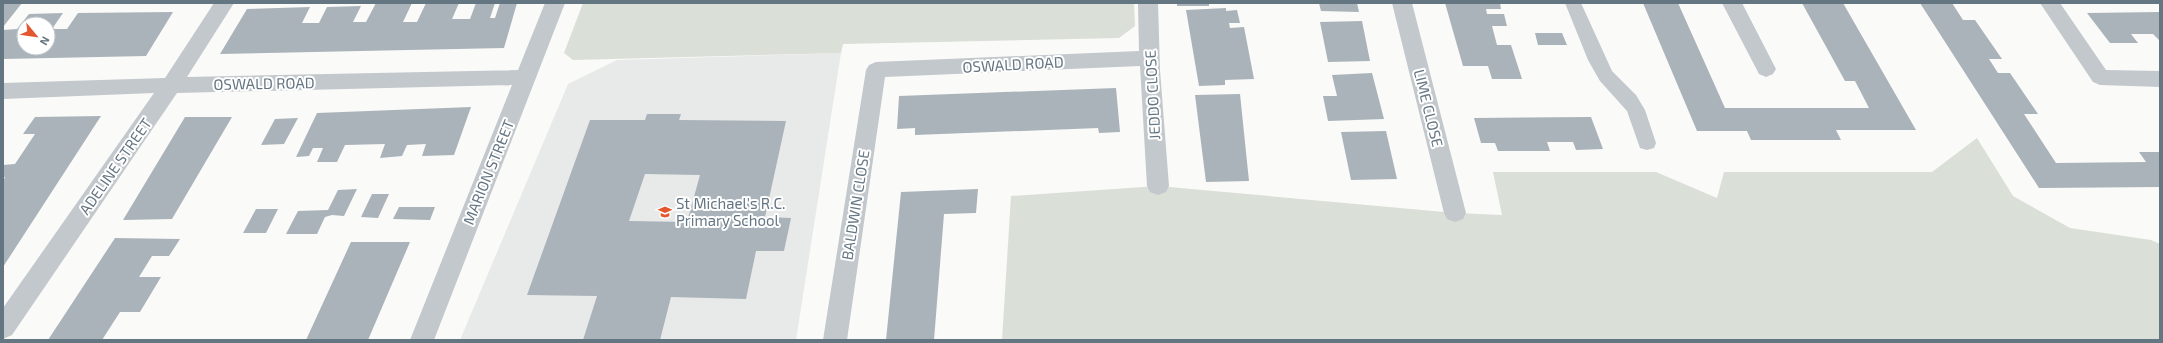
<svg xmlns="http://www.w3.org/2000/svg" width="2163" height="343" viewBox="0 0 2163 343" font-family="'Exo 2',sans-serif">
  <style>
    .built { fill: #e8e9e9 }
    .green { fill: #dadfd7 }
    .building { fill: #aab3b9; fill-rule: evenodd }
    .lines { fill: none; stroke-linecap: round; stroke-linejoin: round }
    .lane { fill: #c3c8cc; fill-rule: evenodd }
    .street { fill: #c3c8cc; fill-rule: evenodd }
    .labels { text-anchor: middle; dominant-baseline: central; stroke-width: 4; stroke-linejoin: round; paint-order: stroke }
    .street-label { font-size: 15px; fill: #657683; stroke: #fff }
    .poi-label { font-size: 15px; fill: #657683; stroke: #fff; text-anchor: start }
  </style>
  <rect width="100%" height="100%" fill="#fafaf8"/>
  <path class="built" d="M841 53 796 340H460L568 84 617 60Z"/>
  <path class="green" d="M583 3H1134L1135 26 1119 38 843 44 841 53 573 60 564 53Z
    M1977 138 2013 196 2070 228 2151 240 2160 244V340H1002L1011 196 1158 186 1455 213 1502 215 1493 172H1656L1717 198 1724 172H1932Z"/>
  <path class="building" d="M3 3H22L3 27Z
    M376 3H412L403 22H417L426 3H459L452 19H470L476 3H495L490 18H495L500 3H517L504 48 220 54 247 9 310 7 302 23H319L327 7 361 6 353 22H366Z
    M1177 3H1209V6H1177Z
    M1319 3H1357L1359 12 1321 11Z
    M1445 3H1500L1501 9H1486L1487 14H1504L1507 26H1492L1497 45H1511L1522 79H1492L1488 66H1463Z
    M1643 3H1678L1725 108H1869L1855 81H1845L1802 3H1843L1916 130H1836L1841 140H1751L1747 131H1697Z
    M1920 3H1952L1963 20H1975L2002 59H1989L1998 73H2010L2038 114H2024L2056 163 2146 162 2139 152H2160V187L2039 188Z
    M1226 8V11L1237 10 1240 23H1229L1230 28 1244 27 1254 79 1225 80V85L1199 86 1186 10Z
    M173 12 146 56 3 59V30L17 29 29 14 63 13 52 29H67L78 13ZM24 24H48V48H24Z
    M2160 12V41L2153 34H2131L2138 43H2110L2087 13Z
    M1362 21 1370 61 1328 62 1320 22Z
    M1535 33H1562L1567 45H1538Z
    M1372 73 1384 119 1328 121 1323 96H1337L1332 75Z
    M1116 88 1120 132 1099 133 1098 128 915 135V128L897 129 899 96Z
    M1240 94 1249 181 1206 182 1195 95Z
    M471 107 454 155 422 156 426 144 407 145 402 156 380 158 385 144 345 145 337 162H317L323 148H313L309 156 296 157 317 113Z
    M647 114H681L679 120 786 121 765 217 791 218 784 251H756L746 299 671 297 660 340H583L597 296 527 295 590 120H645ZM645 174 700 175 687 222 629 221Z
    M101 116 3 267V181L5 177H3V165L15 164 35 134H23L35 117Z
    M185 117H232L172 219 123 220Z
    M1591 117 1603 149 1576 150 1573 142H1547L1550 151H1498L1495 143H1481L1474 118Z
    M298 118 284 144 261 145 275 119Z
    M1386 131 1397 179 1351 180 1341 132Z
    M357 189 344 216 332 215 325 217 317 234H286L298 211 328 210 338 190Z
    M978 189 976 213 944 214 934 340H886L901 192Z
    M372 194H389L378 218 361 217Z
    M399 207H435L430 220 393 219Z
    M256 209H278L266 233H243Z
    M115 238 180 239 169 256H152L139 277H161L140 312H120L102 340H48Z
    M351 242H410L368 340H306Z"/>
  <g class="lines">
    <path class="lane" d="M1565 3H1581L1612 71 1636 95 1645 110 1656 143 1654 148 1647 150 1640 148 1627 111 1600 81 1588 60Z"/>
    <path class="street" d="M214 3H234L187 77 518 70 545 3H565L434 340H410L512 85 177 93 12 335 3 339V308L154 93 3 99V83L165 78Z
      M1138 3H1158L1160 70 1169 186 1166 192 1158 195 1150 192 1147 186 1140 66 885 77 847 340H823L866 70 869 65 876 62 1139 51Z
      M1392 3H1412L1466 213 1463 219 1455 222 1447 219 1444 213Z
      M1722 3H1742L1776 69 1773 74 1766 77 1759 74Z
      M2040 3H2060L2106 70 2160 71V87L2100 85 2093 82Z"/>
  </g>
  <defs>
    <g id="school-bare" transform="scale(1.08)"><path d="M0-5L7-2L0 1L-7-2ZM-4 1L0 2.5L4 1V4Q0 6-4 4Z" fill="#e4572e" stroke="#fff" stroke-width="2.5" paint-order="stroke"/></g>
  </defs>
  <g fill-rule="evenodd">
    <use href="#school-bare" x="665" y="212"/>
  </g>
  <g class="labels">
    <g class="street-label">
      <text transform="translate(1013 64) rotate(-3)">OSWALD ROAD</text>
      <text transform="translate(264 83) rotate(-1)">OSWALD ROAD</text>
      <text transform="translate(1152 95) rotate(-93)">JEDDO CLOSE</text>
      <text transform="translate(1429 108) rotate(76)">LIME CLOSE</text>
      <text transform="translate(115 166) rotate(-55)">ADELINE STREET</text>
      <text transform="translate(488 172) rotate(-68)">MARION STREET</text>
      <text transform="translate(855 205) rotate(-81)">BALDWIN CLOSE</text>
    </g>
    <g class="poi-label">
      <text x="676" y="203">St Michael's R.C.<tspan x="676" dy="17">Primary School</tspan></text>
    </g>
  </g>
  <rect width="2163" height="343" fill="none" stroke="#657683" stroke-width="8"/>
  <g transform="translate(36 36) rotate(119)"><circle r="19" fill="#ffffff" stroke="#c1c8cd"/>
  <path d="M0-3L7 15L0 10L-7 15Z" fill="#e4572e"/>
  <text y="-6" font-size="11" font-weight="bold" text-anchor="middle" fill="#657683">N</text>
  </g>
</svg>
